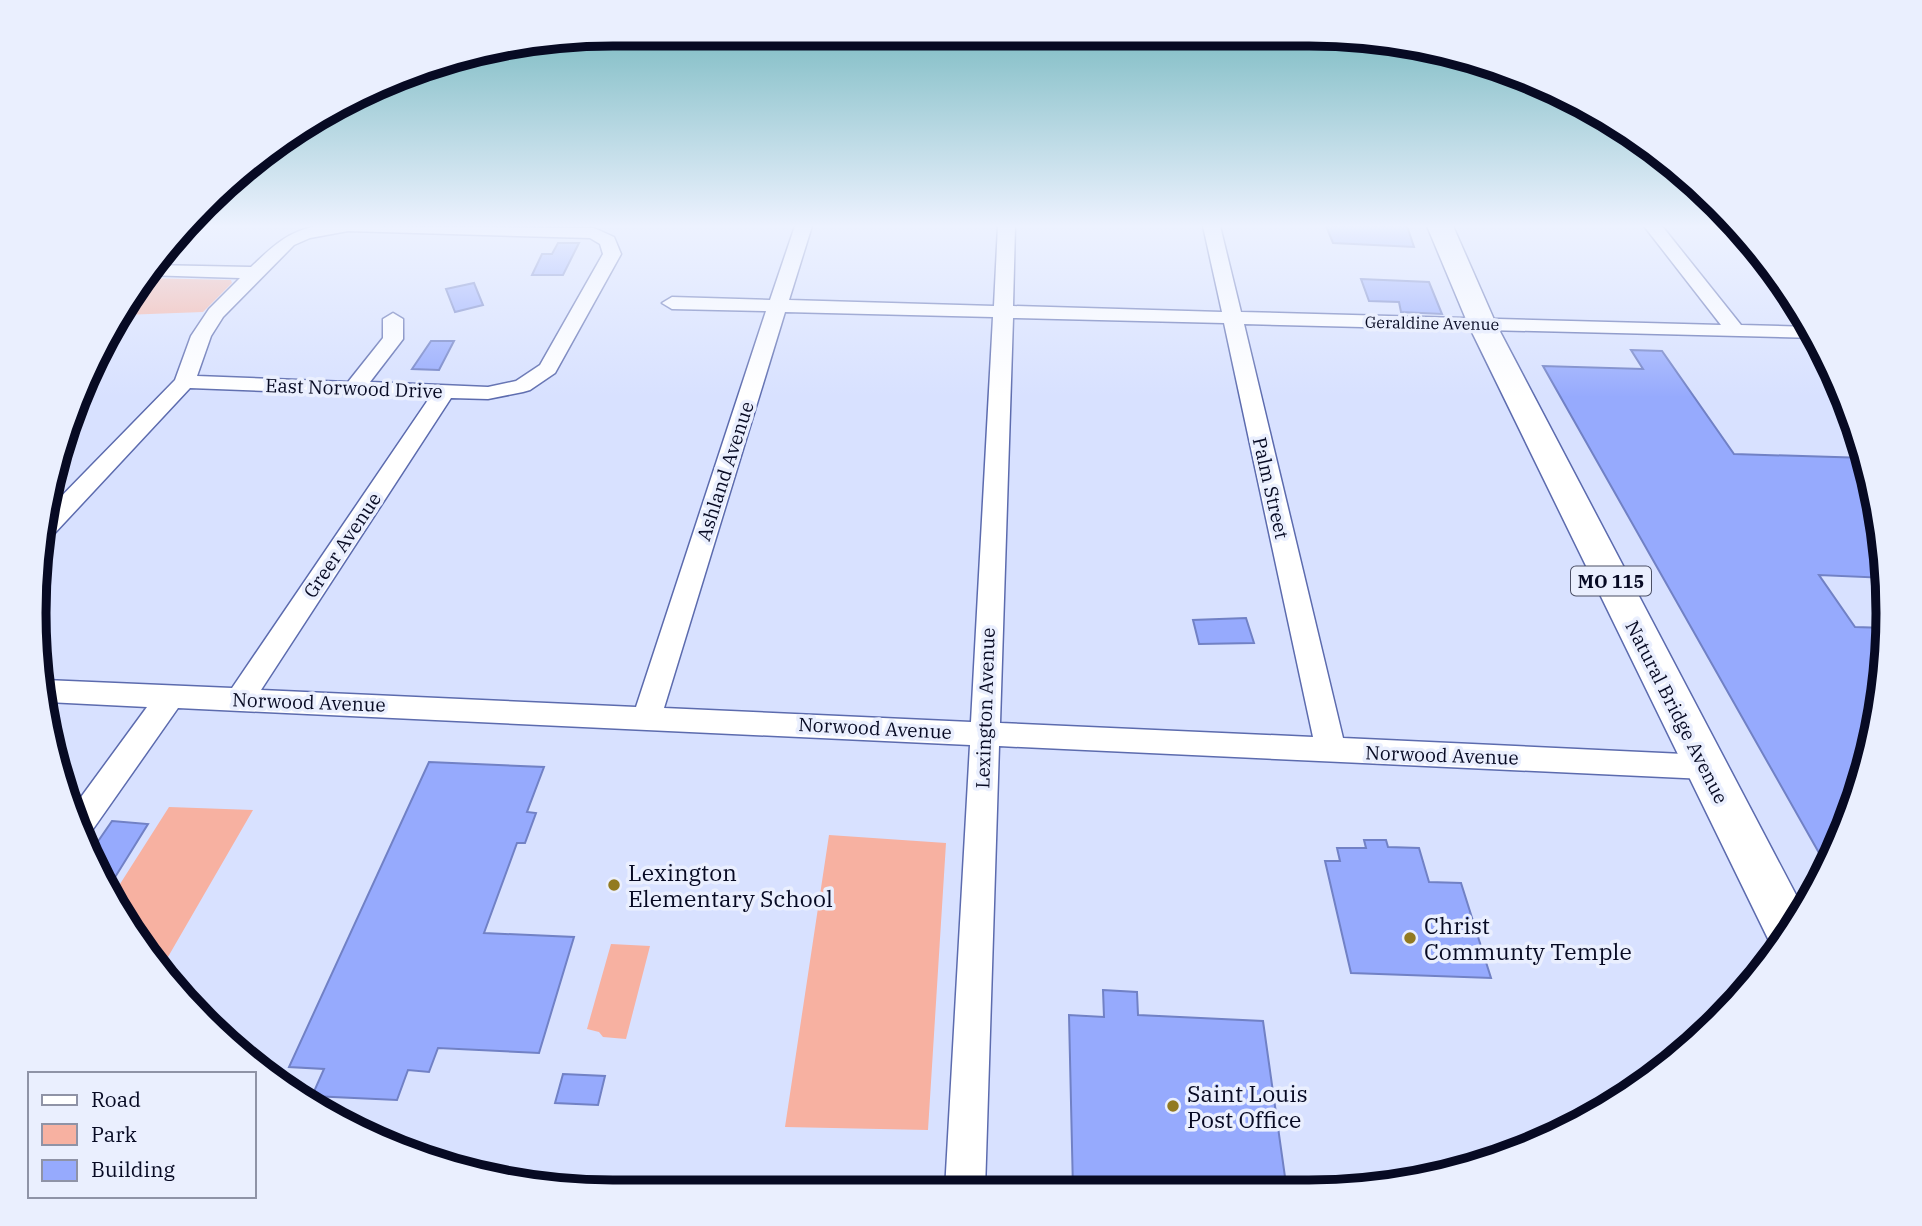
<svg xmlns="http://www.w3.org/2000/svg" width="1922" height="1226" viewBox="0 0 1922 1226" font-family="'IBM Plex Serif',serif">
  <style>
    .green { fill: #f7b1a1 }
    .building { fill: #96aafd; stroke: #7181c5; stroke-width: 2 }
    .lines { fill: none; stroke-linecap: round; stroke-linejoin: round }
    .street-casing { stroke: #5c6bae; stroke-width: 3 }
    .primary-casing { stroke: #5c6bae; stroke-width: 3 }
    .street { fill: #fff; fill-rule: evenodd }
    .primary { fill: #fff; fill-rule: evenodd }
    .poi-dot { fill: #927a20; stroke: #eaeffe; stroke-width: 2.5 }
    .labels { text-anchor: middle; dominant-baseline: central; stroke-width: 7; stroke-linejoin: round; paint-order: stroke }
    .far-street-label { font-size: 16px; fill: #070a23; stroke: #eaeffe }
    .shield { fill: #eaeffe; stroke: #4b4f65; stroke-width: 2 }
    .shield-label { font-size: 18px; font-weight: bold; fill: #070a23 }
    .street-label { font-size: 19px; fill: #070a23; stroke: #eaeffe }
    .near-poi-label { font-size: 23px; fill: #070a23; stroke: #eaeffe; text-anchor: start }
    .rim { fill: none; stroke: #070a23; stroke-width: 9 }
  </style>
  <rect width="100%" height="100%" fill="#d8e1ff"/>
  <path class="green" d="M143 278 231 280 232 283 203 312 123 315Z
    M169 807 253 810 161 969 131 935 113 895Z
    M829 835 946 843 928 1130 785 1127Z
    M611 944 650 946 626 1039 603 1037 599 1032 587 1029Z"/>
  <path class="building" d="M1326 226H1407L1414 247 1333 243Z
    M558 243H579L563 275H532L542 254H552Z
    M1361 279 1429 282 1442 314 1401 312 1399 302 1369 301Z
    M474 283 483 305 455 312 446 289Z
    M431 341H454L439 370 412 369Z
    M1631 350 1662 351 1734 454 1867 458 1887 578 1819 575 1855 627 1886 628 1884 688 1858 799 1827 867 1543 366 1643 369Z
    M1246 618 1254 643 1199 644 1193 620Z
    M429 762 544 767 527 812 536 813 525 843H517L484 933 574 937 539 1053 438 1048 429 1072 408 1070 397 1100 312 1096 324 1069 289 1067Z
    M112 821 148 824 109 887 92 850Z
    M1364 840H1386L1388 847 1419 848 1429 882 1461 883 1491 978 1351 973 1325 861H1340L1337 848H1366Z
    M1103 990 1137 992 1138 1015 1263 1021 1287 1191 1073 1190 1069 1015 1104 1017Z
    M563 1074 605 1076 598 1105 555 1103Z"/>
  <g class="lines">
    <g class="street-casing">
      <path id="street" d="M318 226 594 228 614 237 621 254 555 373 530 390 523 392 488 399 451 398 261 690 636 707 766 311 672 309 662 303 672 297 770 300 795 226H812L789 300 994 306 998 226H1015L1013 306 1222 312 1203 226H1220L1241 312 1721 325 1644 226H1662L1741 325 1811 327 1817 338 1244 324 1343 738 1705 755 1716 758 1720 767 1716 776 1705 779 999 746 985 1190H945L970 745 178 708 91 832 85 834 73 808 147 707 47 702 45 680 232 688 430 397 190 388 53 535 42 537 47 511 175 380 191 336 209 309 240 278 145 275 151 265 251 267C273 246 288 231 318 226ZM348 231 590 238 600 244 603 254 540 365 516 381 488 387 370 382 403 339V319L393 313 383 319V338L348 382 197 376 211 336 223 317 294 245 310 238ZM785 312 993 317 971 722 664 708ZM1013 318 1224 323 1313 737 1000 723Z"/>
    </g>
    <g class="primary-casing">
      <path id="primary" d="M1427 226H1453L1496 324 1805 912 1777 951 1773 949 1468 324Z"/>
    </g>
    <use href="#street" class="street"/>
    <use href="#primary" class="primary"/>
  </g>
  <linearGradient id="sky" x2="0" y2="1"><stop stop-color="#70b5bc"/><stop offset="0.57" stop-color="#edf2ff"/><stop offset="1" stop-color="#edf2ff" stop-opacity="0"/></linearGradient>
  <rect width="1922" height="397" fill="url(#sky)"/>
  <g class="poi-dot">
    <circle cx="614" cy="885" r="7"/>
    <circle cx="1410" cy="938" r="7"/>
    <circle cx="1173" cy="1106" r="7"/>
  </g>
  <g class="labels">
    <g class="far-street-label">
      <text transform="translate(1432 323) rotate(1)">Geraldine Avenue</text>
    </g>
    <rect class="shield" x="1571" y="566.5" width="80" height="29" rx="5"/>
    <g class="shield-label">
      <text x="1611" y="581">MO 115</text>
    </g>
    <g class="street-label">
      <text transform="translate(354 388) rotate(2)">East Norwood Drive</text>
      <text transform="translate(725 471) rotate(-72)">Ashland Avenue</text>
      <text transform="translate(1271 488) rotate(77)">Palm Street</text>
      <text transform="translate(342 545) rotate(-56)">Greer Avenue</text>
      <text transform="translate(309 702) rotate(2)">Norwood Avenue</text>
      <text transform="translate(985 708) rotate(-88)">Lexington Avenue</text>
      <text transform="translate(1677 712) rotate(63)">Natural Bridge Avenue</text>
      <text transform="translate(875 728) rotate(3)">Norwood Avenue</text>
      <text transform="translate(1442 755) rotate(2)">Norwood Avenue</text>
    </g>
    <g class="near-poi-label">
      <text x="628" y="872">Lexington<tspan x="628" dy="26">Elementary School</tspan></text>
      <text x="1424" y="925">Christ<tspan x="1424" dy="26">Communty Temple</tspan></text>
      <text x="1187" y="1093">Saint Louis<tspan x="1187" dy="26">Post Office</tspan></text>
    </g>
  </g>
  <path d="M0 0H1922V1226H0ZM613 46H1309A567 567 0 0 1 1876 613V613A567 567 0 0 1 1309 1180H613A567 567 0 0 1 46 613V613A567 567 0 0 1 613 46Z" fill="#eaeffe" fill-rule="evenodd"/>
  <path class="rim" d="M613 46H1309A567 567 0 0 1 1876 613V613A567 567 0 0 1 1309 1180H613A567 567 0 0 1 46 613V613A567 567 0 0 1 613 46Z"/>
  <rect x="28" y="1072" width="228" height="126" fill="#eaeffe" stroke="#8f93a6" stroke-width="2"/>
  <rect x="42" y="1095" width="35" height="10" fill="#ffffff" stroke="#8f93a6" stroke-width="2"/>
  <text x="91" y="1107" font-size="21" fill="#070a23">Road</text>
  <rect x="42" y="1124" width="35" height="21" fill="#f7b1a1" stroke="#8f93a6" stroke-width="2"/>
  <text x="91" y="1142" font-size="21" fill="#070a23">Park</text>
  <rect x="42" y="1160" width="35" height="21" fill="#96aafd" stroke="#8f93a6" stroke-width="2"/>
  <text x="91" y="1177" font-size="21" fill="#070a23">Building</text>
</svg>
